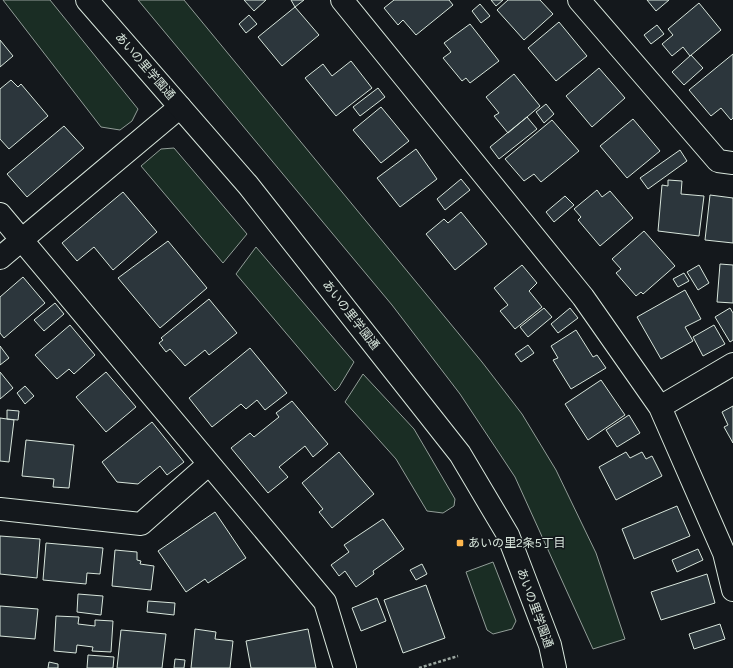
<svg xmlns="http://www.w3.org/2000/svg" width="733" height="668" viewBox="0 0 733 668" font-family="Figtree,'Noto Sans JP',sans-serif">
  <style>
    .green { fill: #1a2d24; stroke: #939e99 }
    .building { fill: #2c363c; stroke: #d8e6dc }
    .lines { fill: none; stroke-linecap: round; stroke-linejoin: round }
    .minor-casing { stroke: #d8e6dc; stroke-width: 24 }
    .tertiary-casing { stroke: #d8e6dc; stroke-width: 24 }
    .path { stroke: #9da8a2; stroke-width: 2.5; stroke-dasharray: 3 2; stroke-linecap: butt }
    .minor { stroke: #14181c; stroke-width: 22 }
    .tertiary { stroke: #14181c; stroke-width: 22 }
    .poi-dot { fill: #ffb74d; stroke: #14181c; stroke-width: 1.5 }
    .labels { text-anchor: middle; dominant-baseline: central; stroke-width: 3; stroke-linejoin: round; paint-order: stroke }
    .street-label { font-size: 12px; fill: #d8e6dc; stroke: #14181c }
    .poi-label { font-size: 12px; fill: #d8e6dc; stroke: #14181c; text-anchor: start }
  </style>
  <rect width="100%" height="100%" fill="#14181c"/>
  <path class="green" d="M3 0H50L138 109 132 121 120 130 101 127Z
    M138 0H184L482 362 522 414 556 470 596 553 625 639 593 649 515 477 460 394 392 305Z
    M174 148 247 234 223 263 141 166 161 149Z
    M256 247 354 362 339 387 335 391 236 274Z
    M363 374 414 429 455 499 454 506 443 513 427 511 396 459 345 402Z
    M493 562 516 621 512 629 493 634 487 630 466 572Z"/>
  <path class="building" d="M244 0H266L254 11Z
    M291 0H304L295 7Z
    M394 0H449L453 5 416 35 403 20 398 25 384 8Z
    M491 0H503L496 6Z
    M508 0H540L553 14 524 40 497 10Z
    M647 0H669L656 11Z
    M699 3 721 30 690 56 683 47 672 56 662 44 673 35 668 29Z
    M480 4 490 16 481 23 472 11Z
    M295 7 319 35 282 66 258 37Z
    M249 15 257 24 246 33 239 24Z
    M559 22 587 56 556 81 528 48Z
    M470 24 499 61 470 83 466 78 462 81 443 58 451 52 444 43Z
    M657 25 664 34 651 44 644 35Z
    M0 40 13 56 0 67Z
    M733 54V118L731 120 721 108 711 116 689 90Z
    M691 55 703 68 684 85 672 72Z
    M351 61 372 88 336 116 305 78 323 64 332 76Z
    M599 68 625 98 592 127 566 96Z
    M514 74 540 106 508 133 494 116 499 113 486 97Z
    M11 80 18 87 21 84 48 116 9 149 0 139V89Z
    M378 88 385 97 360 116 353 107Z
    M546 104 554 114 544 123 536 112Z
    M381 107 409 141 381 163 353 130Z
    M527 117 537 129 499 159 490 147Z
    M633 119 660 151 627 178 600 146Z
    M552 120 579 151 541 182 534 174 524 181 505 159Z
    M64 126 84 148 27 197 7 174Z
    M416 149 437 179 400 207 377 178Z
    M680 150 687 161 648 189 640 178Z
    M461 179 470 190 445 210 437 199Z
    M668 180 682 181 681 194 704 196 699 236 658 231 662 185 668 186Z
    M597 190 602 197 610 191 633 218 600 246 578 220 581 217 574 209Z
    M123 192 157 232 113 270 94 247 77 261 62 243Z
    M710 195 733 198V243L705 240Z
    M565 196 574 205 554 222 546 212Z
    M461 212 487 244 455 270 426 234 444 219 448 223Z
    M644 231 675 266 643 294 641 292 636 296 616 273 621 269 612 259Z
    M168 241 207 288 160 328 118 278Z
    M720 264 733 265V303L717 302Z
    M522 265 537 283 529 291 542 307 515 329 500 311 508 305 494 288Z
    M699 265 709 283 698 290 687 272Z
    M684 273 689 281 678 287 673 279Z
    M23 277 45 303 4 338 0 333V297Z
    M685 290 701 319 685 327 693 341 661 359 637 317Z
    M209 299 237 333 209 355 205 350 185 366 170 349 166 352 159 343 163 340 161 338Z
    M55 303 64 314 44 331 34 320Z
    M544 308 552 317 528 337 520 327Z
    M570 308 578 318 558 333 551 324Z
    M730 308 733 313V340L730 342 715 317Z
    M70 325 95 355 74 374 69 369 57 379 35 355Z
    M714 325 725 344 703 356 693 337Z
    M576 330 593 357 597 355 606 368 571 389 553 360 558 358 551 346Z
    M528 345 534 353 521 362 515 354Z
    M0 346 9 358 0 365Z
    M250 348 287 393 265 410 257 400 246 409 241 404 212 427 189 398Z
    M0 372 13 388 0 399Z
    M106 372 136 407 106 432 76 397Z
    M601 380 625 415 588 440 565 404Z
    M25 386 34 396 25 404 17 393Z
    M292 401 328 444 313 457 305 446 279 467 288 477 268 493 231 448 250 433 254 437 279 417 276 413Z
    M733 406V443L724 427 728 425 722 412Z
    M7 410 19 411 18 420 7 419Z
    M629 415 640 433 617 447 606 430Z
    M0 418 14 420 9 462 0 461Z
    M152 422 184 462 167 475 160 466 138 484 117 482 102 462Z
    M26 440 74 445 69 488 53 487 54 479 22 476Z
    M339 452 374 494 332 528 319 512 323 509 302 483Z
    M626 452 630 458 642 452 646 459 652 456 662 476 616 500 599 467Z
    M677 506 690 536 634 559 622 529Z
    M215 512 246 558 208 583 205 579 186 592 158 551Z
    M383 519 404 549 373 571 374 574 356 587 345 571 339 576 331 565 349 552 344 545Z
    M0 536 40 539 37 578 0 574Z
    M46 543 103 548 100 574 87 573 86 584 43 580Z
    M698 549 703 560 677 572 672 560Z
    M115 550 137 552V560L141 561 140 564 154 566 151 590 112 586Z
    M422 564 427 574 416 580 410 570Z
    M707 574 715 603 661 620 651 592Z
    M426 585 445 638 403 653 384 600Z
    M78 594 103 596 101 615 77 612Z
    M377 598 386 621 361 631 352 608Z
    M148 601 175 603 174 615 147 612Z
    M0 606 38 609 35 639 0 636Z
    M56 616 79 617 78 624 95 626V620L113 621 111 652 92 651 93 647 77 645 76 653 54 651Z
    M720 624 725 639 694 649 689 634Z
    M195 629 216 632 215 639 233 641 230 668H191Z
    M308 629 316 668H251L246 641Z
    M121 630 166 634 162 668H117Z
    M88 655 114 657 113 668H87Z
    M175 659 185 660 184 668H174Z
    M49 662 58 664V668H48Z"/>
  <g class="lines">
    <g class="minor-casing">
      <path id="minor" d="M342 0 583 297 660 407 724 553 733 590
        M579 0 718 161 733 163
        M0 214 325 602 345 668
        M0 258 180 107
        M660 407 733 364
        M0 509 141 524 209 464"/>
    </g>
    <g class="tertiary-casing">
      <path id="tertiary" d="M87 0 248 185 460 454 508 535 550 645 555 668"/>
    </g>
    <path class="path" d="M419 668 458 656"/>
    <use href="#minor" class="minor"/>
    <use href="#tertiary" class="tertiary"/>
  </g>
  <rect class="poi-dot" x="456" y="539" width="8" height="8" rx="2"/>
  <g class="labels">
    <g class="street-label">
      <text transform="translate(145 66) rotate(49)">あいの里学園通</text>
      <text transform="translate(351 315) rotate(52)">あいの里学園通</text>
      <text transform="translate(535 608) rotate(70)">あいの里学園通</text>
    </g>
    <g class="poi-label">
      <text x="468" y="543">あいの里2条5丁目</text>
    </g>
  </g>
</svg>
